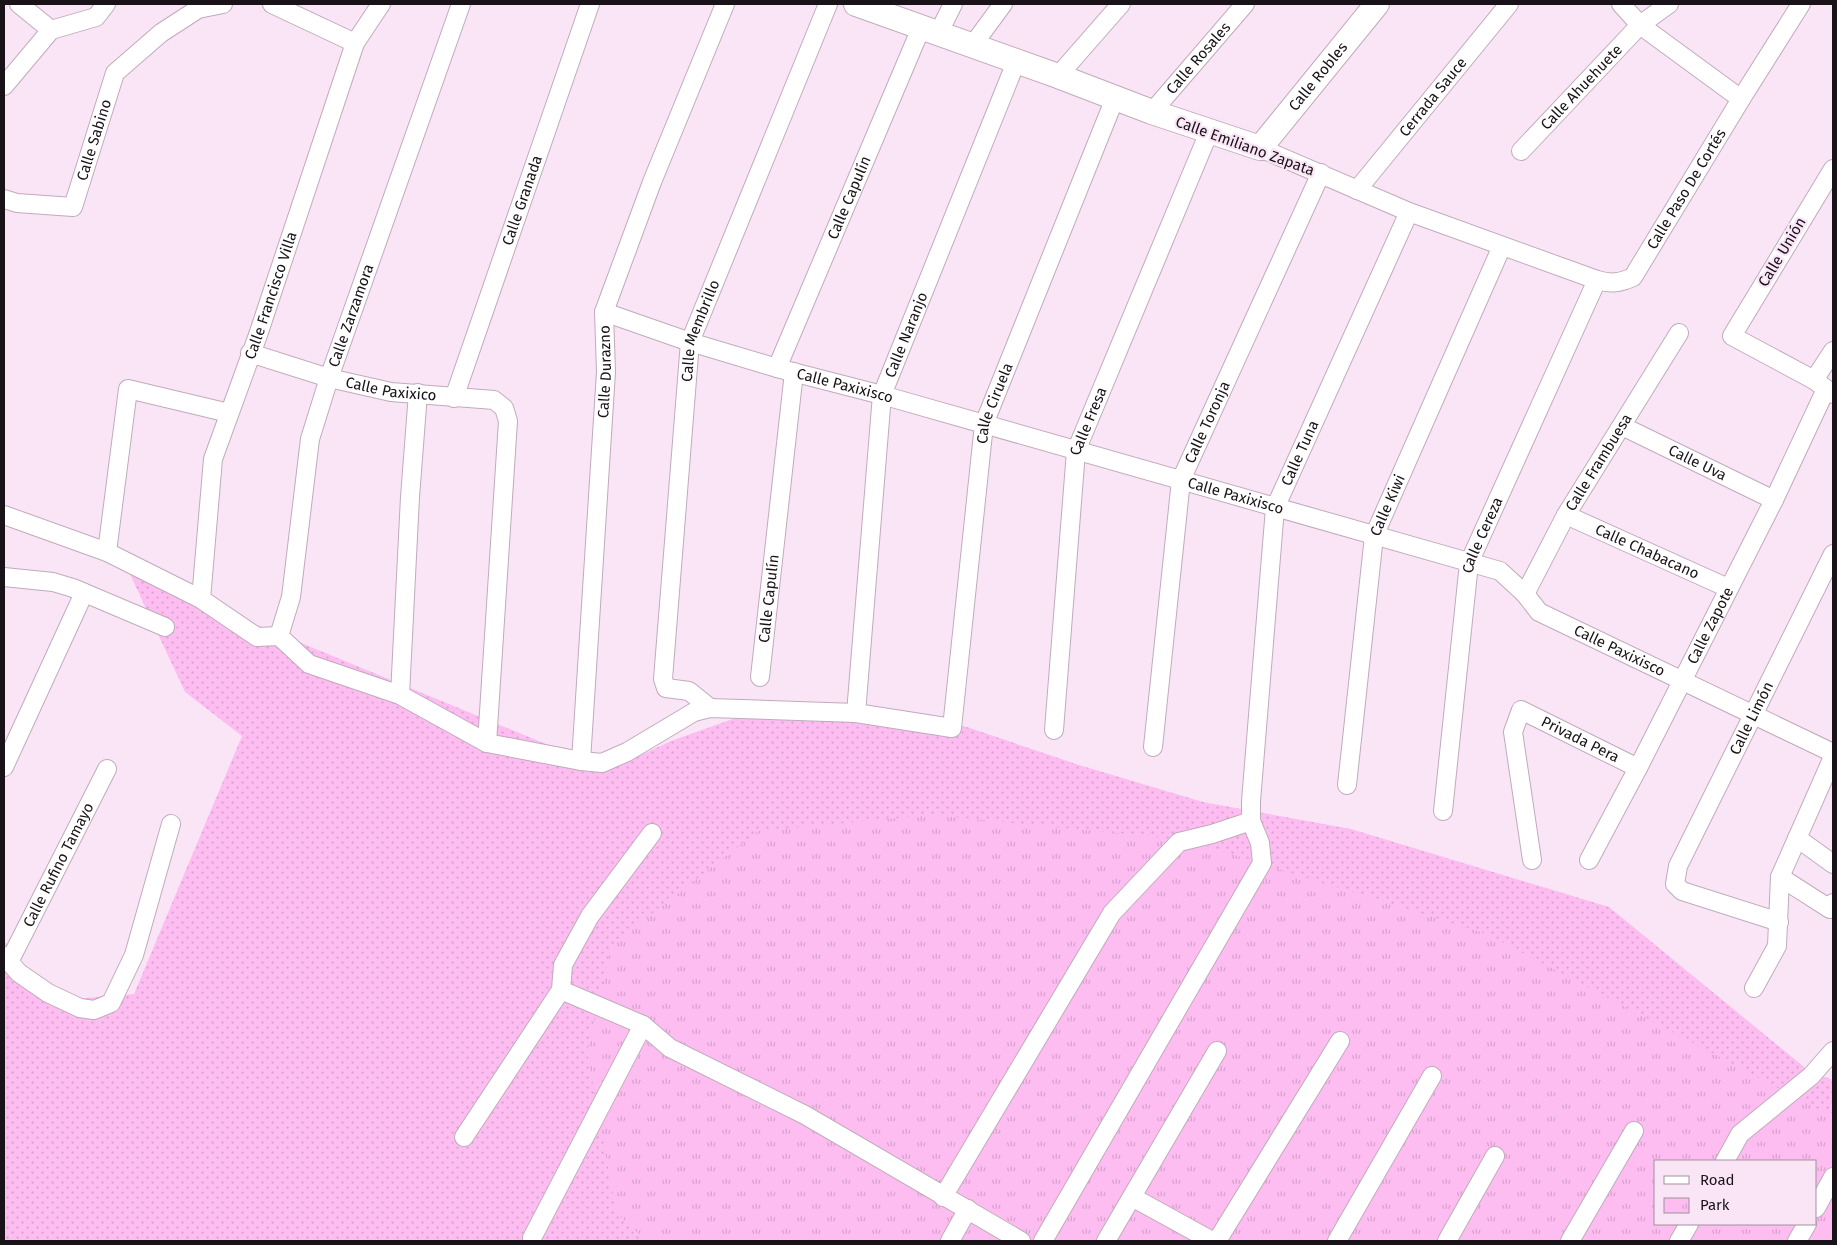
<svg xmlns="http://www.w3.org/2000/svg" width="1837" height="1245" viewBox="0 0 1837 1245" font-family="'Fira Sans',sans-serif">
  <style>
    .grass { fill: url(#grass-dots); fill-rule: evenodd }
    .park { fill: url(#park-tufts); fill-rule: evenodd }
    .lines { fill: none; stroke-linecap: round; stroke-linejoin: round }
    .street-casing { stroke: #c0abbc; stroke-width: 20 }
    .secondary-casing { stroke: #c0abbc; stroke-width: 26 }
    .street { stroke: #fff; stroke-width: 18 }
    .secondary { stroke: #fff; stroke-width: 24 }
    .labels { text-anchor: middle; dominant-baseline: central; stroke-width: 4.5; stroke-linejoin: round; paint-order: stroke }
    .street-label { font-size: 15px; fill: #191218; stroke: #fae5f6 }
  </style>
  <defs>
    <pattern id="grass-dots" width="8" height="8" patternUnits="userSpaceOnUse" patternTransform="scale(1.25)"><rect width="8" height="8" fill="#fdbdf1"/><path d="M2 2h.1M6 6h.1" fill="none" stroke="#d8a1ce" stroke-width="1.8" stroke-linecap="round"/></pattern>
    <pattern id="park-tufts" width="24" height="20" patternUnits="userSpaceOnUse" patternTransform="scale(1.25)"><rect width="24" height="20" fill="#fdbdf1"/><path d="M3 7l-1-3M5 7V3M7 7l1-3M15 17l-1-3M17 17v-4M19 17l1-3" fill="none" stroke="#d8a1ce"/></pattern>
  </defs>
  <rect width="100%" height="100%" fill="#fae5f6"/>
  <path class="grass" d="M129 572 609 770 671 741 741 716 955 723 1079 765 1203 802 1351 829 1609 907 1809 1071 1833 1080V1241H4V941L50 1001 134 994 242 736 185 692ZM1656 1161H1816V1224H1656Z"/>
  <path class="park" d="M932 815 1186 840 1487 934 1833 1117V1241H646L616 1212 587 1051 612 945 758 831ZM1656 1161H1816V1224H1656Z"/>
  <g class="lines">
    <g class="street-casing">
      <g id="street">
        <path d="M19 4 51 30"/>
        <path d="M272 4 355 43"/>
        <path d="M1621 4 1640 25 1741 99"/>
        <path d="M938 34 953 4"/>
        <path d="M972 46 1003 4"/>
        <path d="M1058 76 1121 4"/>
        <path d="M4 86 51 30 96 17 106 4"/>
        <path id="s1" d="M1152 112 1245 4"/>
        <path id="s2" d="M1260 148 1409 212 1597 280C1611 284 1620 283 1633 277L1741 99 1801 4"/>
        <path id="s3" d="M1521 151 1640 25 1669 4"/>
        <path d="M1833 169 1732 336 1814 380 1833 394"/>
        <path id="s4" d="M1357 190 1509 4"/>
        <path id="s5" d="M4 199 17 203 73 207 115 73 161 33 198 9 223 4"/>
        <path id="s6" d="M604 312 690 342 777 368 882 395 1500 571 1525 594 1539 612 1833 753"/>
        <path id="s7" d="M250 353 329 378 391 392 494 400 504 408 508 421 487 743"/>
        <path id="s8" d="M777 368 921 28"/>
        <path d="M1814 380 1833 351"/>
        <path id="s9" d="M454 398 590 4"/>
        <path id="s10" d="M1622 426 1774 500"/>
        <path id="s11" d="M4 515 107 552 201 599 257 637 279 636 309 664 400 695 487 743 581 761 602 763 627 752 694 712 710 708 856 713 952 728 984 424 1115 98"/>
        <path id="s12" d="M1566 515 1728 588"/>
        <path d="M107 552 128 389 229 413"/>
        <path d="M4 577 53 582 73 588 165 627"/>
        <path id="s13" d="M1525 594 1566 515 1679 333"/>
        <path id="s14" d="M201 599 213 459 258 335 355 43 381 4"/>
        <path id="s15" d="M279 636 291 597 310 439 329 378 461 4"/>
        <path id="s16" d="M760 677 794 372"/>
        <path d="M400 695 410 497 418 393"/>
        <path id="s17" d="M710 708 689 691 666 688 663 679 690 342 828 4"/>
        <path id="s18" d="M856 713 882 395 1016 62"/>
        <path id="s19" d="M1054 730 1076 451 1209 132"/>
        <path id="s20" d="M1153 747 1181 480 1321 173"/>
        <path id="s21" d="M581 761 606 372 604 312 652 182 725 4"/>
        <path d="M4 767 84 593"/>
        <path id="s22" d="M1347 785 1374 536 1502 246"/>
        <path id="s23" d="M1443 811 1469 563 1597 280"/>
        <path d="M1797 838 1833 864"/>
        <path id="s24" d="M1532 860 1513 732 1521 710 1638 768"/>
        <path id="s25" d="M1589 860 1638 768 1774 500 1826 389"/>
        <path d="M1780 877 1830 909 1833 903"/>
        <path id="s26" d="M1779 922 1682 891 1675 884 1678 866 1833 554"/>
        <path d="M4 956 19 973 48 993 80 1008 94 1010 111 1003 134 955 171 824"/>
        <path id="s27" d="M9 962 107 769"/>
        <path d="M1754 988 1777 946 1780 877 1833 757"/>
        <path d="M561 990 643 1025 670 1048 805 1115 1021 1241"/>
        <path d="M464 1137 561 990 563 965 590 916 652 833"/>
        <path d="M1725 1161 1740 1134 1811 1076 1833 1051"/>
        <path d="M943 1197 1112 913 1179 842 1212 834 1251 821"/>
        <path d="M1132 1197 1212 1241"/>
        <path d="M1816 1208 1833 1177"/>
        <path d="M532 1238 643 1025"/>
        <path d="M950 1241 968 1209"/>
        <path id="s28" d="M1043 1241 1262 863 1260 843 1251 821V801L1275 508 1409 212"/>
        <path d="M1106 1241 1217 1051"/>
        <path d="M1217 1241 1340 1041"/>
        <path d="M1337 1241 1432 1076"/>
        <path d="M1447 1241 1495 1156"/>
        <path d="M1570 1241 1634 1131"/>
        <path d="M1679 1241 1689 1224"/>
        <path d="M1797 1241 1807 1224"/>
      </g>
    </g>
    <g class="secondary-casing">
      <g id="secondary">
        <path id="s29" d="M856 4 1058 76 1152 112 1260 148 1377 4"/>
      </g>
    </g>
    <use href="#street" class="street"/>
    <use href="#secondary" class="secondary"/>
  </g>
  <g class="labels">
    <g class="street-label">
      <text stroke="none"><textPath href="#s1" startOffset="71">Calle Rosales</textPath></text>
      <text stroke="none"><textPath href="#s29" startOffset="521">Calle Robles</textPath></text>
      <text stroke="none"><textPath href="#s3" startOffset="88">Calle Ahuehuete</textPath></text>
      <text stroke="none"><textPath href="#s4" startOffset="120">Cerrada Sauce</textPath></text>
      <text stroke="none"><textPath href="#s5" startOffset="140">Calle Sabino</textPath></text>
      <text transform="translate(1245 146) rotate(20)">Calle Emiliano Zapata</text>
      <text stroke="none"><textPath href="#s2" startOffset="502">Calle Paso De Cortés</textPath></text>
      <text stroke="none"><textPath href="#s8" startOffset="185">Calle Capulín</textPath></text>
      <text stroke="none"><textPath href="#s9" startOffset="209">Calle Granada</textPath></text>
      <text transform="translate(1782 252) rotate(-59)">Calle Unión</text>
      <text stroke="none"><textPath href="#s14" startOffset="314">Calle Francisco Villa</textPath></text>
      <text stroke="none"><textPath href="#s15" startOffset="330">Calle Zarzamora</textPath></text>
      <text stroke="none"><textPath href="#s17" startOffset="411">Calle Membrillo</textPath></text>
      <text stroke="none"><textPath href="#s18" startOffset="384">Calle Naranjo</textPath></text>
      <text stroke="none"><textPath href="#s21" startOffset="390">Calle Durazno</textPath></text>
      <text stroke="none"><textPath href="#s6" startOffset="252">Calle Paxixisco</textPath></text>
      <text stroke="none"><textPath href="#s7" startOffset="146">Calle Paxixico</textPath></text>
      <text stroke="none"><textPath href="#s11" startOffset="1351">Calle Ciruela</textPath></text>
      <text stroke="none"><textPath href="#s19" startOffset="312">Calle Fresa</textPath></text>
      <text stroke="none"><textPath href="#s20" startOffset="332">Calle Toronja</textPath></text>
      <text stroke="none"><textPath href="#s28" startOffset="855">Calle Tuna</textPath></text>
      <text stroke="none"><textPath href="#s13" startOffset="151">Calle Frambuesa</textPath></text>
      <text stroke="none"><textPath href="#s10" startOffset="84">Calle Uva</textPath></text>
      <text stroke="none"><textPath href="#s6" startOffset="658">Calle Paxixisco</textPath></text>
      <text stroke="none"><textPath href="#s22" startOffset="284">Calle Kiwi</textPath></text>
      <text stroke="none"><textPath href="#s23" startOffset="280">Calle Cereza</textPath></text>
      <text stroke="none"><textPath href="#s12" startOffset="89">Calle Chabacano</textPath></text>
      <text stroke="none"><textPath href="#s16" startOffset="79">Calle Capulín</textPath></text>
      <text stroke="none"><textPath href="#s25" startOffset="264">Calle Zapote</textPath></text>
      <text stroke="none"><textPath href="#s6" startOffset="1079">Calle Paxixisco</textPath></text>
      <text stroke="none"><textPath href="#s26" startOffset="295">Calle Limón</textPath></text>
      <text stroke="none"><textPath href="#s24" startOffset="219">Privada Pera</textPath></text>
      <text stroke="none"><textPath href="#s27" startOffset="109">Calle Rufino Tamayo</textPath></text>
    </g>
  </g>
  <rect width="1837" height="1245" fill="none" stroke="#191218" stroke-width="10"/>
  <rect x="1654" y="1160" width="162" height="65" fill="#fae5f6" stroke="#a0919d"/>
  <rect x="1664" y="1176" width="25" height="8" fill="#ffffff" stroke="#a0919d"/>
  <text x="1700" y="1185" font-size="15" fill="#191218">Road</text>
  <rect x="1664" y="1198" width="25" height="15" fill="url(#park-tufts)" stroke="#a0919d"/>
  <text x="1700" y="1210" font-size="15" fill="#191218">Park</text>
</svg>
